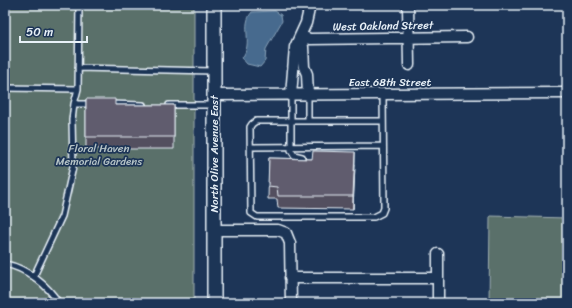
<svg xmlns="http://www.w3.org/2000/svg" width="572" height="308" viewBox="0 0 572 308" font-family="Sriracha,sans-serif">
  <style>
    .green { fill: #5a6f6b; stroke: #a1b0b2 }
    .water { fill: #476b8e; stroke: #87a1b8 }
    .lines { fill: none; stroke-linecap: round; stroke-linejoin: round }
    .service-casing { stroke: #e8f1f8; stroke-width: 8 }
    .minor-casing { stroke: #e8f1f8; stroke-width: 13 }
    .tertiary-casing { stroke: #e8f1f8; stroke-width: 16 }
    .service { stroke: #1d3557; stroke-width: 5 }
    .minor { stroke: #1d3557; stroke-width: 10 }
    .tertiary { stroke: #1d3557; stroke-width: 13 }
    .wall { fill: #534f5f; stroke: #e8f1f8 }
    .shaded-wall { fill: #43404d; stroke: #e8f1f8 }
    .building { fill: #605c6e; stroke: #e8f1f8 }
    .labels { text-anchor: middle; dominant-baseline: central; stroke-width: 3.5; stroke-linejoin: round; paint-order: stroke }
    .street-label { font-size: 11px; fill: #e8f1f8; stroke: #1d3557 }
    .park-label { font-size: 11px; fill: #b6c4c7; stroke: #1d3557 }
  </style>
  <rect width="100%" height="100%" fill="#1d3557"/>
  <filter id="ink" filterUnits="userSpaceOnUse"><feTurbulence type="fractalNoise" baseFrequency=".025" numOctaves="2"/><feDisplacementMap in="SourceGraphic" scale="8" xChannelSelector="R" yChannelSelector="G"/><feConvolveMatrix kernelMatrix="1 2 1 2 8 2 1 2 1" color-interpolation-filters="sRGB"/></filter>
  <g filter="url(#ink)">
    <path class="green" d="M5 5H194V303H5Z
      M490 216 567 218V303H489Z"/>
    <path class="water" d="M275 11 281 15 282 21 266 49 265 61 260 67 247 64 242 58C254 42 240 26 252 12Z"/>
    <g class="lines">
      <g class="service-casing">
        <path id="service" d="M78 68 213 71
          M5 88 78 89
          M383 94 384 208 382 213 374 217H257L251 213 250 127 252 124 256 121H383
          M291 95V150L294 155 302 157
          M308 95V121
          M74 104H91
          M109 104 143 105
          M169 105H213
          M250 147 383 146
          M5 264C27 268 47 285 59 303
          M34 276 62 216 73 167 72 120 74 104 78 89 79 5"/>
      </g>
      <g class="minor-casing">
        <path id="minor" d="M408 5 409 65
          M300 36 310 39 467 37
          M300 36 303 47 304 67 307 74 308 95
          M213 95 567 93
          M291 95 295 47 306 23 310 5
          M214 230H278L286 233 290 243 291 303
          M438 254V303
          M290 278H438"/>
      </g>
      <g class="tertiary-casing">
        <path id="tertiary" d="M214 5V303"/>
      </g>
      <use href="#service" class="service"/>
      <use href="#minor" class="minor"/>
      <use href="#tertiary" class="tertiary"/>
    </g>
    <path class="wall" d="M86 99 115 105H174V149H86Z
      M269 158 312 159 355 164 353 209 278 208 277 199H268Z"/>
    <path class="shaded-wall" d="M355 152V164L353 209V196Z"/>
    <path class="building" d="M86 99H115V105H174V137H86Z
      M313 151 355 152 353 196H278L277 187 268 186 269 158 312 159Z"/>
  </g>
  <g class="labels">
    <g class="street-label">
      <text transform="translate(383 26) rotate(-1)">West Oakland Street</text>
      <text x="390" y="82">East 68th Street</text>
      <text transform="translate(214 154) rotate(-90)">North Olive Avenue East</text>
    </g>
    <g class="park-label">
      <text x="99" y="148">Floral Haven<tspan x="99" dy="13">Memorial Gardens</tspan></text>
    </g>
  </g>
  <rect width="572" height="308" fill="none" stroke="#1d3557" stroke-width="20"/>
  <rect x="10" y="10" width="552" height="288" fill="none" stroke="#e8f1f8" stroke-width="1.5" filter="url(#ink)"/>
  <path d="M20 36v6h67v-6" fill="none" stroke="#e8f1f8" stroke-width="2"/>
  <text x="26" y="36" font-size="12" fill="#e8f1f8" stroke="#1d3557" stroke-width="3" paint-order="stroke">50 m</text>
</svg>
